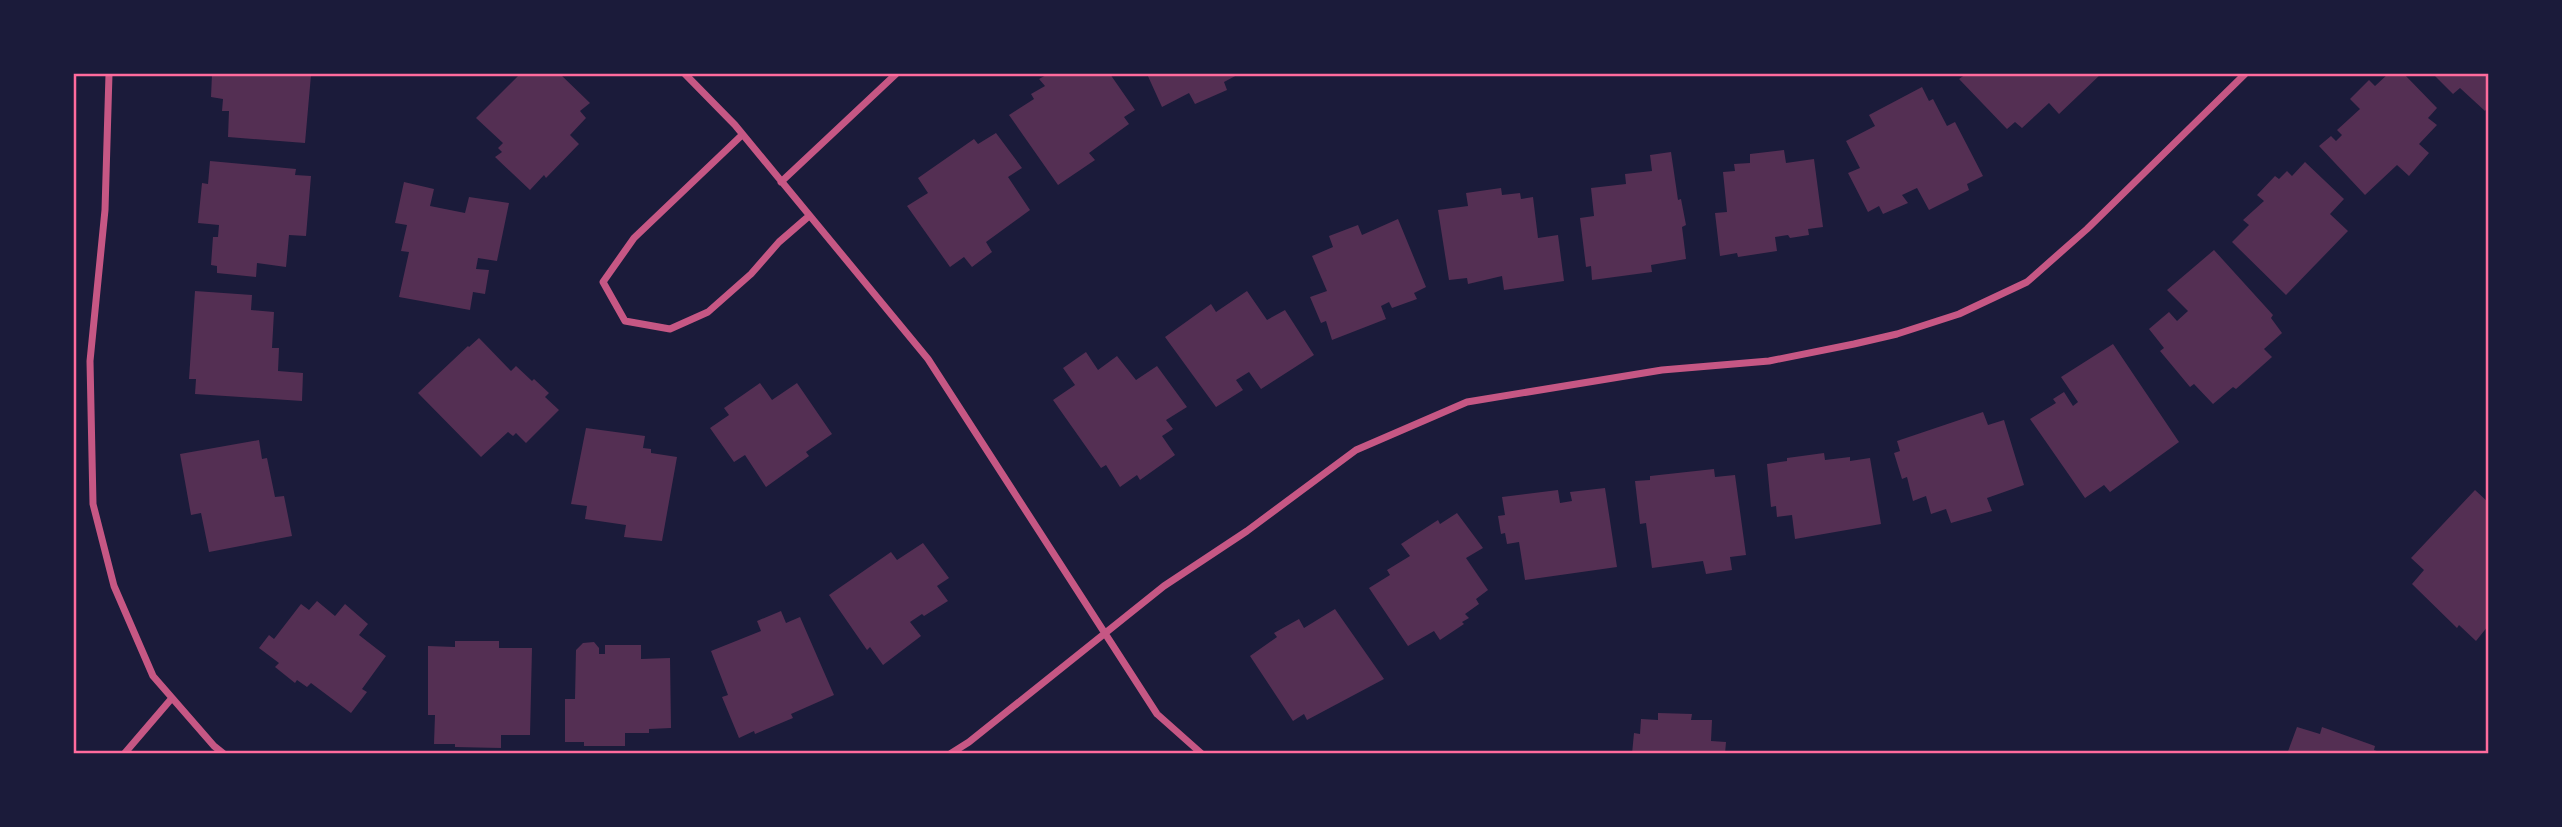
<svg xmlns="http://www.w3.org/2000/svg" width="2562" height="827" viewBox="0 0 2562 827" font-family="'Varela Round',sans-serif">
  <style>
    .building { fill: #542f53 }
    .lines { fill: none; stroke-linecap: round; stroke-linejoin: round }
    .minor { stroke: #c65784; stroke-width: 7 }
    .neatline { fill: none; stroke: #ff6b9d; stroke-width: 2.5 }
  </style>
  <rect width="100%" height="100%" fill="#1b1b3a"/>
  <path class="building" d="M212 74 311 75 305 143 228 137 229 111H222L223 99 211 97Z
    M520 74H560L590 103 580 111 586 118 570 135 579 144 546 178 544 175 530 190 495 157 502 152 498 148 503 143 476 118Z
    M1048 74H1110L1135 110 1124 117 1129 124 1089 153 1095 160 1058 185 1009 115 1034 99 1031 94 1045 86 1039 79Z
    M1147 74H1239L1224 82 1227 90 1195 104 1189 93 1162 107Z
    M1966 74H2101L2059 114 2049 103 2022 128 2015 122 2007 129 1959 79Z
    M2388 74H2404L2437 108 2428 118 2437 125 2419 144 2429 153 2409 176 2397 165 2365 195 2319 146 2331 136 2336 141 2342 135 2337 130 2360 109 2350 99 2369 80 2375 86Z
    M2433 74H2488V107L2485 111 2460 88 2453 94Z
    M1922 87 1929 101 1933 99 1947 126 1955 122 1983 176 1967 184 1969 190 1929 210 1917 188 1902 195 1908 203 1883 214 1879 206 1868 212 1848 173 1860 168 1846 141 1875 126 1869 115Z
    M996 133 1022 168 1008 177 1030 210 986 242 992 252 972 267 964 257 950 267 907 206 928 193 918 178 974 139 978 144Z
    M1784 150 1786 163 1814 159 1823 227 1808 229 1809 235 1790 238 1788 235 1775 237 1777 251 1738 257 1737 253 1720 256 1715 213 1727 212 1723 172 1735 171 1734 164 1750 163V154Z
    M1671 152 1678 200 1681 199 1686 225 1682 227 1686 259 1651 265 1652 272 1592 280 1591 266 1586 267 1580 218 1594 216 1591 188 1626 184 1625 174 1652 171 1650 155Z
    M210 161 296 169 295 175 311 176 306 236 289 235 286 267 257 263 256 277 217 273V266L211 265 213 237H218L219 225 198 223 202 183 208 184Z
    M2305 162 2344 199 2330 214 2348 231 2286 295 2232 242 2249 225 2243 220 2264 201 2257 195 2275 176 2279 179 2287 171 2292 176Z
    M404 182 434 189 430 206 465 213 469 197 509 203 497 261 478 258 476 269 489 270 485 294 473 292 470 310 399 297 409 252 401 251 407 225 395 223Z
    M1501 188 1502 195 1520 193 1521 199 1533 197 1538 238 1558 235 1564 281 1504 290 1502 276 1468 284 1467 278 1449 280 1438 210 1468 206 1466 193Z
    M1398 219 1426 287 1414 293 1417 299 1392 308 1389 302 1381 306 1386 319 1332 340 1326 321 1321 323 1310 297 1327 291 1312 256 1333 247 1329 236 1358 225 1362 235Z
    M2214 250 2273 315 2271 318 2282 333 2264 349 2272 357 2236 389 2233 387 2213 404 2194 384 2190 387 2160 351 2164 348 2149 329 2169 312 2177 321 2188 311 2167 290Z
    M195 291 252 295 251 310 274 312 272 348H279L278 371 303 373 302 401 195 394 196 379H189Z
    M1247 291 1267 320 1285 310 1314 355 1261 389 1249 372 1236 380 1243 390 1216 407 1165 337 1211 304 1216 312Z
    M479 338 511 371 516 366 532 381 534 379 549 393 545 397 559 410 526 443 516 433 513 436 508 432 481 457 418 393 468 346 469 347Z
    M2113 344 2179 442 2110 492 2104 485 2085 498 2030 419 2056 403 2053 399 2064 392 2073 406 2078 402 2061 377Z
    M1086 352 1098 370 1117 356 1136 380 1157 366 1187 407 1166 420 1173 429 1162 436 1175 455 1140 480 1137 475 1120 487 1106 465 1101 468 1053 400 1075 385 1063 368Z
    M760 383 772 400 797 383 832 434 806 452 809 456 766 487 745 455 734 462 710 428 729 415 724 408Z
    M1983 412 1988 425 2004 420 2024 485 1987 498 1992 511 1951 523 1946 509 1931 514 1926 496 1913 501 1907 477 1902 479 1894 453 1900 451 1897 441Z
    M586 428 645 436 643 448 651 449V453L677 457 662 541 624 537 626 525 585 519 587 506 571 504Z
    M259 440 262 459 267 458 275 497 284 496 292 536 209 552 201 513 191 515 180 454Z
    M1824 453 1825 460 1850 457V461L1870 458 1881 524 1795 539 1792 515 1777 517 1776 506 1771 507 1767 464 1787 461V458Z
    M1714 469 1715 477 1735 475 1746 555 1730 557 1732 570 1706 574 1703 561 1652 568 1646 523 1640 524 1635 481 1650 480V476Z
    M1605 488 1617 567 1525 580 1519 542 1507 544 1505 533 1501 534 1498 516 1505 515 1502 497 1558 490 1560 503 1572 501 1570 492Z
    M2475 490 2488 502V626L2476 641 2459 625 2457 628 2412 584 2424 570 2411 558Z
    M1457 513 1483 548 1466 558 1488 590 1476 599 1479 604 1465 614 1469 618 1462 622 1464 624 1440 640 1434 631 1408 646 1369 588 1390 575 1387 570 1410 556 1401 544 1438 520 1440 524Z
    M923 543 949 578 937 586 948 601 924 616 922 614 910 622 921 636 883 665 870 647 867 650 829 595 891 552 897 560Z
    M317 601 335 616 345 604 368 624 359 635 386 656 362 689 367 692 351 713 311 683 307 687 297 680 295 683 275 667 279 663 259 648 269 635 274 639 301 604 309 610Z
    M1335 609 1384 679 1307 720 1304 714 1293 721 1250 656 1277 637 1274 633 1299 619 1304 628Z
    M781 611 786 623 800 617 834 695 791 714 793 718 755 734 754 731 739 738 722 697 728 695 711 651 761 631 757 621Z
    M455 641H499V648H532L530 735H501V748L455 747V744H434L435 715H428V646L455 647Z
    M594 642 599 648V654H605V645H641V659L670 658 671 728 649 729V733H625V746H584V742H565V699H575L576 650 583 643Z
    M1658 713 1692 714 1691 720H1712L1711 741 1726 742 1725 754H1632L1634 733 1640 734 1641 719 1658 720Z
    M2297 727 2320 734 2322 727 2375 746 2374 750 2385 754H2287Z"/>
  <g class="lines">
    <path class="minor" d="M109 74 105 210 90 361 93 504 114 586 153 676 214 746 224 754
      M685 74 735 125 928 359 1157 714 1202 754
      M742 135 634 238 603 282 625 321 670 329 708 312 751 274 779 242 809 216
      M781 182 896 74
      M124 754 172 698
      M950 754 969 742 1164 586 1247 531 1356 450 1467 402 1662 370 1769 361 1854 344 1897 334 1959 314 2027 282 2087 229 2245 74"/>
  </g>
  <rect width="2562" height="827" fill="none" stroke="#1b1b3a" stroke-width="150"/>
  <rect x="75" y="75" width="2412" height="677" class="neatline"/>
</svg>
